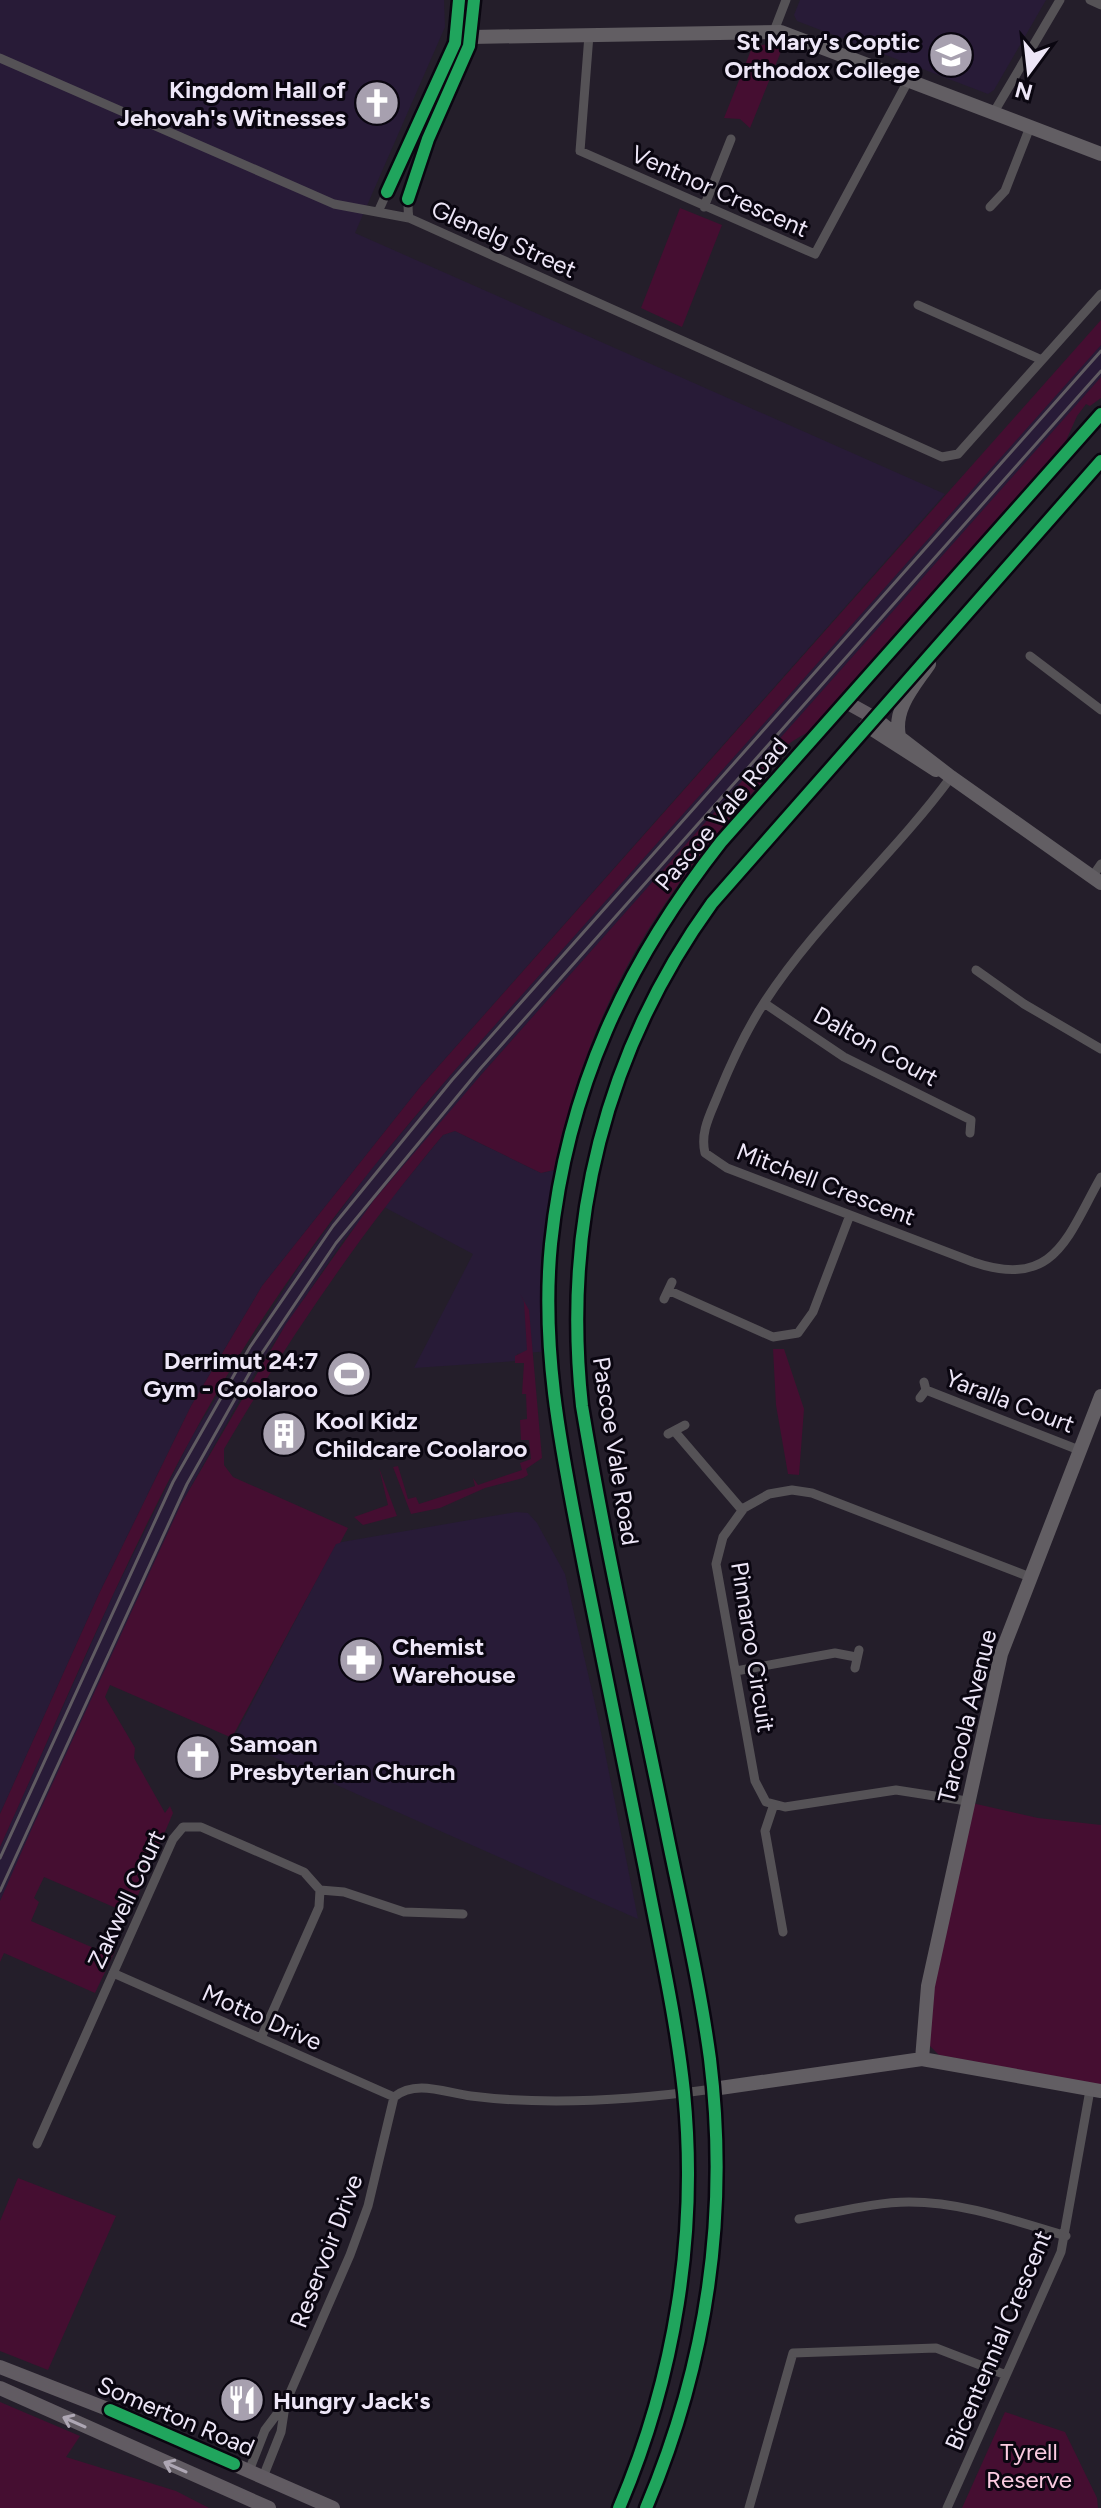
<svg xmlns="http://www.w3.org/2000/svg" width="1101" height="2508" viewBox="0 0 1101 2508" font-family="Figtree,sans-serif">
  <style>
    .built { fill: #281b37 }
    .green { fill: #450e31 }
    .lines { fill: none; stroke-linecap: round; stroke-linejoin: round }
    .street { stroke: #555256; stroke-width: 9 }
    .secondary { stroke: #625e63; stroke-width: 14 }
    .primary { stroke: #615b62; stroke-width: 14 }
    .rail { stroke: #605b62; stroke-width: 3 }
    .cycleway-casing { stroke: #0a0610; stroke-width: 17 }
    .cycleway { stroke: #20a55d; stroke-width: 12 }
    .oneway { stroke: #aea7b4 }
    .labels { text-anchor: middle; dominant-baseline: central; stroke-width: 6; stroke-linejoin: round; paint-order: stroke }
    .poi-label { font-size: 24px; font-weight: bold; fill: #ede6f7; stroke: #0a0610; text-anchor: start }
    .street-label { font-size: 24px; fill: #ede6f7; stroke: #0a0610 }
    .park-label { font-size: 24px; fill: #fbcbe1; stroke: #0a0610 }
  </style>
  <rect width="100%" height="100%" fill="#241e2a"/>
  <path class="built" d="M0 0H444L445 27 355 233 945 494 421 1086 262 1286 191 1406 99 1594 0 1814Z
    M800 0H1046L994 90 988 94 797 21 794 15Z
    M1101 345V377L480 1076 343 1241 262 1360 181 1504 0 1901V1847L113 1595 191 1438 298 1268 370 1170 455 1070Z
    M455 1131 541 1173 563 1168 549 1351 517 1354 516 1361 414 1368 473 1254 384 1207 443 1135Z
    M516 1512 528 1513 537 1523 565 1574 598 1717 638 1919 233 1739 336 1543Z"/>
  <path class="green" d="M784 44 750 128 740 119 724 118 753 45Z
    M680 208 722 225 682 327 641 308Z
    M1101 320V345L455 1070C368 1169 287 1273 220 1387 134 1534 70 1693 0 1847V1814L99 1594 191 1406 262 1286 421 1086Z
    M1101 377V398L1090 406 1086 404 1077 416 1065 443 809 732C767 753 782 761 754 791 649 908 587 1015 554 1170L541 1173 455 1131 443 1135C360 1234 289 1338 224 1449V1465L233 1477 348 1528 340 1543 336 1544 229 1743 230 1737 110 1685 105 1697 135 1748 134 1758 165 1813 170 1806 173 1813 130 1914 44 1877 34 1898 39 1902 31 1921 96 1949 100 1941 115 1951 95 1993 4 1953 0 1962V1901L33 1826 181 1504 286 1324 374 1200 480 1076Z
    M520 1294 529 1310 542 1458 526 1469 528 1475 523 1478 485 1488 440 1508 411 1514 393 1467 398 1466 408 1499 416 1497 419 1504 475 1486 473 1478 478 1485 522 1470 520 1463 531 1459 529 1440H521L520 1420 527 1419 526 1394H522L524 1363H515V1356L527 1350 524 1302Z
    M773 1349H784L804 1409 799 1475 788 1474 776 1405Z
    M379 1468 397 1516 363 1525 354 1517 388 1505Z
    M972 1803 1038 1818 1101 1825V2085L939 2055 928 2044 933 1986Z
    M18 2178 116 2216 48 2370 0 2351V2221Z
    M0 2402 80 2436 66 2457 176 2491 209 2508H0Z
    M1005 2412 1065 2432 1097 2498 1098 2508H962Z"/>
  <g class="lines">
    <path class="street" d="M1090 0 1101 5
      M774 31 786 0
      M589 35 580 151 815 254 908 81
      M0 58 334 204 409 218 942 457 958 454 1101 294
      M994 112 1060 0
      M704 207 731 139
      M990 207 1005 191 1030 127
      M378 212 458 34
      M409 218C400 168 458 87 471 37
      M918 305 1042 360
      M1030 656 1101 710
      M951 777C893 856 817 921 764 1003 745 1032 731 1063 718 1095 710 1115 700 1132 705 1153L727 1168 973 1262C1055 1290 1067 1237 1101 1177
      M1092 877 1101 864
      M976 970 1024 1004 1101 1049
      M764 1003 844 1057 971 1120
      M970 1133 971 1120
      M670 1291 773 1337 798 1333 813 1312 850 1215
      M664 1299 672 1282
      M926 1390 1079 1450
      M920 1398 926 1390 924 1382
      M676 1433 742 1510
      M668 1434 685 1425
      M855 1668 859 1650
      M736 1671 835 1653 856 1657
      M967 1801 896 1790 785 1807 766 1802 755 1781 716 1564 723 1537 744 1508 769 1494 792 1490 812 1493 1030 1577
      M773 1807 765 1831 783 1932
      M320 1890 344 1892 404 1912 463 1914
      M113 1973 394 2097
      M37 2144 173 1839 183 1827H201L304 1872 320 1890 319 1907 261 2038
      M799 2219C835 2213 874 2202 909 2202 963 2202 1015 2221 1066 2236
      M249 2471 265 2430 286 2402 350 2255 368 2206 394 2097C416 2079 446 2093 471 2096 550 2106 634 2100 713 2089
      M263 2477 281 2432 285 2406
      M749 2508 793 2353 936 2348 1006 2375
      M947 2508 1061 2252 1090 2090"/>
    <path class="secondary" d="M459 0 458 34 471 37 781 32 1101 154
      M471 37 474 0
      M873 717 951 777 1101 883
      M866 725 936 770
      M899 736C893 708 915 685 929 664
      M922 2059 928 1986 1001 1654 1101 1396
      M713 2089 922 2059 1101 2091"/>
    <path class="primary" d="M846 702 873 717
      M0 2367 110 2410 333 2508
      M0 2388 269 2508
      M619 2508C675 2377 698 2234 684 2092 676 2017 659 1943 645 1869 625 1770 605 1670 585 1571 564 1462 540 1356 551 1244 567 1089 626 963 721 842L1101 414
      M646 2508C707 2364 729 2214 710 2059 700 1985 683 1912 668 1839 639 1695 606 1551 582 1406 562 1224 605 1051 712 903L1101 461"/>
    <path class="rail" d="M0 1858 173 1482 250 1347 333 1226 452 1080 1101 351
      M0 1891 187 1484 254 1365 336 1243 480 1069 1101 371"/>
    <g class="cycleway-casing">
      <path id="cycleway" d="M387 192 455 43 459 0
        M408 199 428 139 469 46 474 0
        M110 2410 234 2464
        M619 2508C675 2377 698 2234 684 2092 676 2017 659 1943 645 1869 625 1770 605 1670 585 1571 564 1462 540 1356 551 1244 567 1089 626 963 721 842L1101 414
        M646 2508C707 2364 729 2214 710 2059 700 1985 683 1912 668 1839 639 1695 606 1551 582 1406 562 1224 605 1051 712 903L1101 461"/>
    </g>
    <use href="#cycleway" class="cycleway"/>
  </g>
  <defs><path id="oneway-shaft" d="M-6 0H5M1.5-3L5.5 0L1.5 3" fill="none" stroke-width="1.6" stroke-linecap="round" stroke-linejoin="round" transform="scale(2)"/></defs>
  <g class="oneway">
    <use href="#oneway-shaft" transform="translate(74 2422) rotate(-156)"/>
    <use href="#oneway-shaft" transform="translate(175 2467) rotate(-156)"/>
  </g>
  <defs>
    <g id="school-disc" transform="scale(2.3)"><circle r="9.5" fill="#a7a0af" stroke="#0a0610"/><path d="M0-5L7-2L0 1L-7-2ZM-4 1L0 2.5L4 1V4Q0 6-4 4Z" fill="#fff"/></g>
    <g id="church-disc" transform="scale(2.3)"><circle r="9.5" fill="#a7a0af" stroke="#0a0610"/><path d="M-1.2-6h2.4v3.5h3.3v2.4h-3.3V6h-2.4V-.1h-3.3v-2.4h3.3Z" fill="#fff"/></g>
    <g id="stadium-disc" transform="scale(2.3)"><circle r="9.5" fill="#a7a0af" stroke="#0a0610"/><path d="M0-5a6.5 5 0 1 0 0 10a6.5 5 0 1 0 0-10ZM-3.5-1.8h7v3.6h-7Z" fill="#fff"/></g>
    <g id="building-disc" transform="scale(2.3)"><circle r="9.5" fill="#a7a0af" stroke="#0a0610"/><path d="M-4-6H4V6H1V3H-1V6H-4ZM-2.5-4.3h1.7v1.8h-1.7ZM.8-4.3h1.7v1.8H.8ZM-2.5-1h1.7V.8h-1.7ZM.8-1h1.7V.8H.8Z" fill="#fff"/></g>
    <g id="pharmacy-disc" transform="scale(2.3)"><circle r="9.5" fill="#a7a0af" stroke="#0a0610"/><path d="M-2-6h4v4h4v4h-4v4h-4v-4h-4v-4h4Z" fill="#fff"/></g>
    <g id="restaurant-disc" transform="scale(2.3)"><circle r="9.5" fill="#a7a0af" stroke="#0a0610"/><path d="M-5-6h1v4h1v-4h1v4h1v-4h1v5L-1.5 .5V6h-2V.5L-5-1ZM5-6V6H3V1.5H1.5Q1.5-4 5-6Z" fill="#fff"/></g>
  </defs>
  <g fill-rule="evenodd">
    <use href="#school-disc" x="951" y="55"/>
    <use href="#church-disc" x="377" y="103"/>
    <use href="#stadium-disc" x="349" y="1374"/>
    <use href="#building-disc" x="284" y="1434"/>
    <use href="#pharmacy-disc" x="361" y="1660"/>
    <use href="#church-disc" x="198" y="1757"/>
    <use href="#restaurant-disc" x="242" y="2400"/>
  </g>
  <g class="labels">
    <g class="poi-label">
      <text x="920" y="41" text-anchor="end">St Mary's Coptic<tspan x="920" dy="28">Orthodox College</tspan></text>
      <text x="346" y="89" text-anchor="end">Kingdom Hall of<tspan x="346" dy="28">Jehovah's Witnesses</tspan></text>
      <text x="318" y="1360" text-anchor="end">Derrimut 24:7<tspan x="318" dy="28">Gym - Coolaroo</tspan></text>
      <text x="315" y="1420">Kool Kidz<tspan x="315" dy="28">Childcare Coolaroo</tspan></text>
      <text x="392" y="1646">Chemist<tspan x="392" dy="28">Warehouse</tspan></text>
      <text x="229" y="1743">Samoan<tspan x="229" dy="28">Presbyterian Church</tspan></text>
      <text x="273" y="2400">Hungry Jack's</text>
    </g>
    <g class="street-label">
      <text transform="translate(720 191) rotate(24)">Ventnor Crescent</text>
      <text transform="translate(504 239) rotate(24)">Glenelg Street</text>
      <text transform="translate(721 814) rotate(-50)">Pascoe Vale Road</text>
      <text transform="translate(876 1046) rotate(29)">Dalton Court</text>
      <text transform="translate(826 1184) rotate(21)">Mitchell Crescent</text>
      <text transform="translate(1010 1401) rotate(21)">Yaralla Court</text>
      <text transform="translate(616 1451) rotate(81)">Pascoe Vale Road</text>
      <text transform="translate(753 1647) rotate(81)">Pinnaroo Circuit</text>
      <text transform="translate(967 1716) rotate(-76)">Tarcoola Avenue</text>
      <text transform="translate(126 1899) rotate(-65)">Zakwell Court</text>
      <text transform="translate(262 2017) rotate(24)">Motto Drive</text>
      <text transform="translate(326 2251) rotate(-69)">Reservoir Drive</text>
      <text transform="translate(998 2340) rotate(-67)">Bicentennial Crescent</text>
      <text transform="translate(176 2416) rotate(23)">Somerton Road</text>
    </g>
    <g class="park-label">
      <text x="1029" y="2451">Tyrell<tspan x="1029" dy="28">Reserve</tspan></text>
    </g>
  </g>
  <g transform="translate(1029 72) rotate(195)" stroke="#0a0610" stroke-width="6" paint-order="stroke">
  <path d="M0-6L14 30L0 20L-14 30Z" fill="#ede6f7"/>
  <text y="-12" font-size="22" font-weight="bold" text-anchor="middle" fill="#ede6f7">N</text>
  </g>
</svg>
